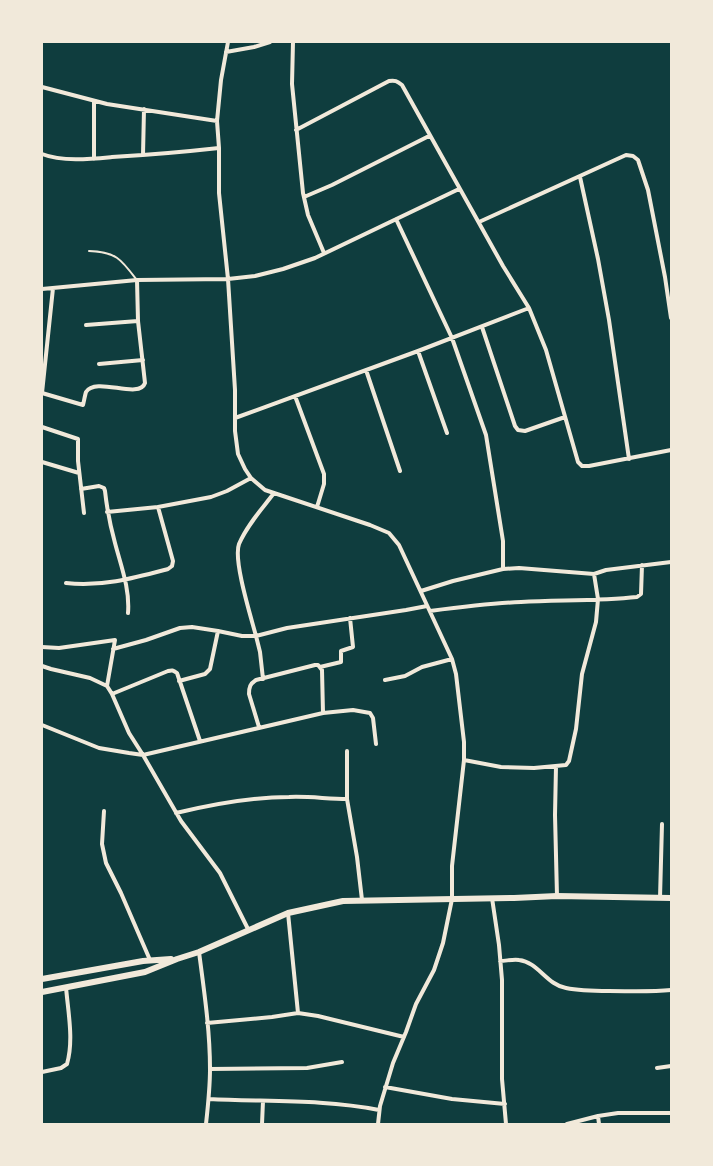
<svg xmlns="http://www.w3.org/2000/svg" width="713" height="1166" viewBox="0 0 713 1166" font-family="Poppins,sans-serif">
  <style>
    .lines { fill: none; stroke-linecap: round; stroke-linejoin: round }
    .service { stroke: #f1e9da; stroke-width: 2 }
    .minor { stroke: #f1e9da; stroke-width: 4 }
    .primary { stroke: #f1e9da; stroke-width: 6 }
  </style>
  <rect width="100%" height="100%" fill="#0f3d3e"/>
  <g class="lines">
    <path class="service" d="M89 251C116 252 121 259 136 279"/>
    <path class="minor" d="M228 42 221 80 217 121 219 148V193L228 279 235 390V431L238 454 245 469 251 478 265 490 370 525 389 533 399 545 452 659 456 674 464 742V760L452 866V899L443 943 434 970 416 1004 406 1032 393 1063 380 1106 378 1124
      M293 42 292 84 303 193 308 215 324 253
      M226 52 254 47 270 42
      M42 87 107 104 217 121
      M94 101V159
      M296 130 389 81C395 80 397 81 402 85L503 266 529 308 546 350 578 462 582 466H589L671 450
      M42 154C62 162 91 159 112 157 148 155 183 152 219 148
      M143 155 144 109
      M580 177 598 259 609 320 629 459
      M304 197 332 185 429 136
      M396 219 452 338 486 435 503 541V569
      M479 222 626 155 633 156 638 160 648 190 665 277 671 318
      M42 289 137 280 228 279 255 276 283 269 315 258 459 189
      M86 325 138 321
      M482 327 515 426 518 430 525 431 565 417
      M418 351 447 433
      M99 364 143 360
      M366 370 400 471
      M42 393 83 405C84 401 85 395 86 392 96 376 139 400 145 383L138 321 137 280
      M42 393 53 288
      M295 396 324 474V484L317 507
      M235 418 418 351 529 308
      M42 427 78 439V461L84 513
      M42 462 79 473
      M81 489 99 486 104 488 105 491C107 509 110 525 115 543 121 566 130 589 128 613
      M274 493C262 509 247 525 239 544 233 560 251 617 256 636L287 628 406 610 427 606
      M107 512 158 507 211 497 227 491 251 478
      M66 583C102 587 134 578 168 569L172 566 173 561 158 507
      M421 591 453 581 503 569 519 568 594 574 606 570 671 562
      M430 611C460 607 490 603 521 602 560 600 599 601 637 597L641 594 642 565
      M42 647 59 648 115 640 107 686
      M113 649 146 640 180 628 192 627 218 631
      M42 666 51 669 90 678 107 686 112 694 129 733 143 755 181 821 220 873 248 929
      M320 667 341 662V651L353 647 350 618
      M385 680 405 676 422 667 452 659
      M179 681 205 674 210 669 218 631 242 636H256L260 652 263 679
      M112 694 168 671C172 670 173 670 177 673L200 741
      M42 725 99 748 129 753 143 755 323 713 353 710 370 713 373 718 376 744
      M259 727 249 694C249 687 250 684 256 680L315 665H318L322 670 323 713
      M347 751V799L357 857 362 900
      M464 760 501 767 534 768 566 765 569 761 576 729 582 674 596 622 598 599 594 574
      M556 766 555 815 557 896
      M104 811 102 844 106 863 121 893 150 960
      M176 813C213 804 250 797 289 797 308 796 328 799 347 799
      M492 898 499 945 502 980V1079L506 1124
      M660 898 662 824
      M288 913 298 1013
      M199 952C204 990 210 1030 210 1069 210 1087 208 1106 206 1124
      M500 961C506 961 513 959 519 960 538 962 547 985 566 988 580 991 595 991 609 991 630 991 650 992 671 990
      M207 1023 272 1017 298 1013 318 1016 404 1037
      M657 1068 671 1066
      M210 1069 307 1068 342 1062
      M42 1072 61 1068 67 1064C74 1040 68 1012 66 987
      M385 1087 452 1099 505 1104
      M209 1099C266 1102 323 1099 379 1110
      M598 1116 599 1124
      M262 1124 263 1101
      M567 1124 598 1116 618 1113H671"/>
    <path class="primary" d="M42 979 143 961 171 959
      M42 992 145 972 177 959 199 952 288 913 343 901 514 898 557 896 671 898"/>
  </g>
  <rect width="713" height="1166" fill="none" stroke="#f1e9da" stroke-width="86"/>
</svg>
